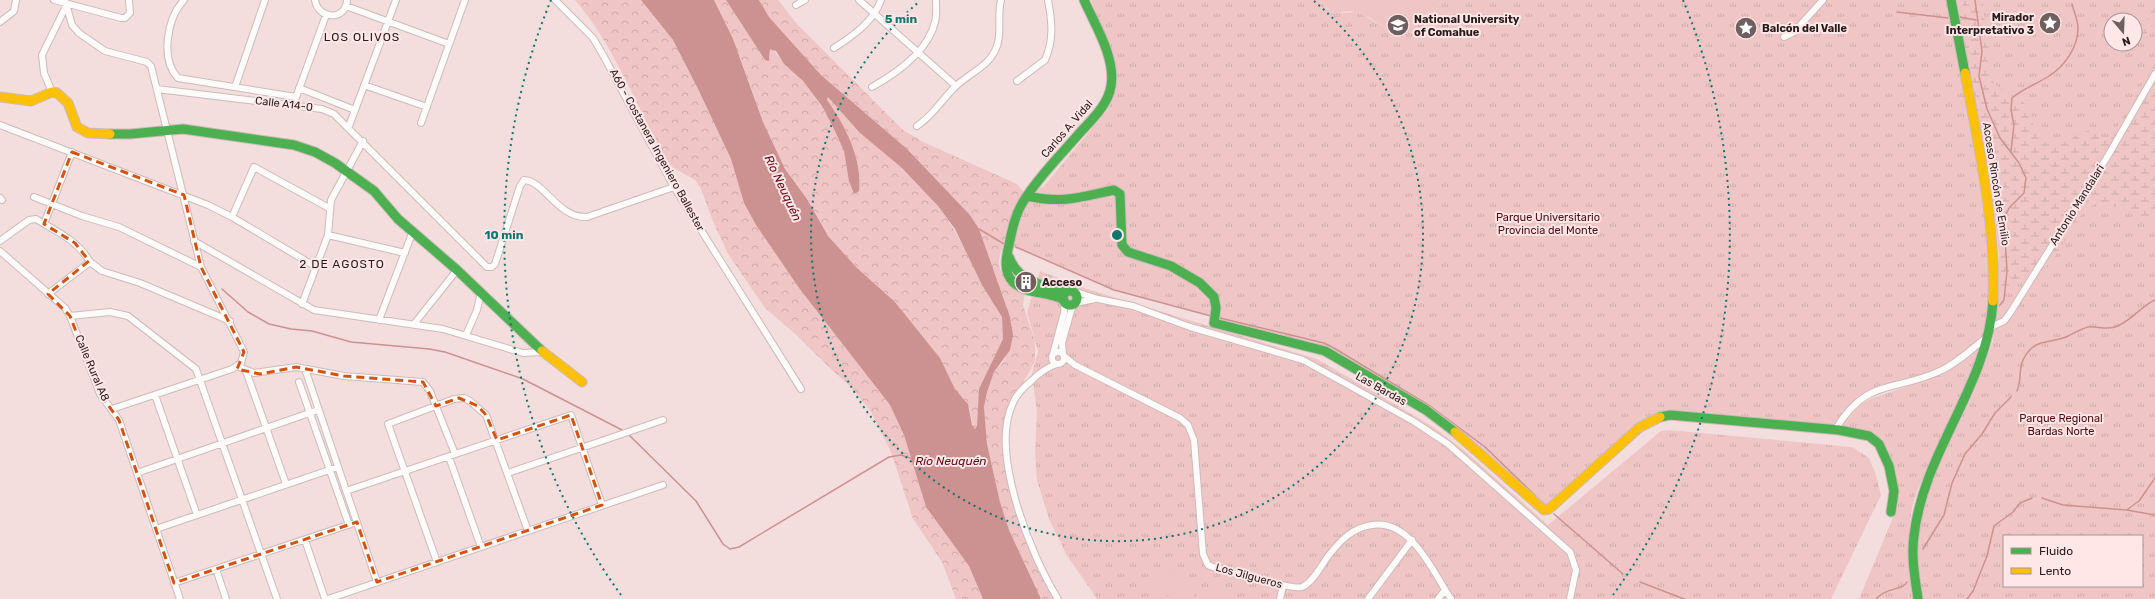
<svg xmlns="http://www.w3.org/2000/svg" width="2155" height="599" viewBox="0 0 2155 599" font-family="Rubik,sans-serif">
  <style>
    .grass { fill: url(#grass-tufts); fill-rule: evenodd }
    .forest { fill: url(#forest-crowns) }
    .wetland { fill: url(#wetland-marsh) }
    .pitch { fill: #efc6c5 }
    .water { fill: #cc9191 }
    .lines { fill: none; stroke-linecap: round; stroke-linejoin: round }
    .stream { stroke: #cc9191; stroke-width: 1.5 }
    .street-casing { stroke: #cbb; stroke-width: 8 }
    .fast-casing { stroke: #cbb; stroke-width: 11 }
    .slow-casing { stroke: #cbb; stroke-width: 11 }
    .street { stroke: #fdfafa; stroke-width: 6 }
    .fast { stroke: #4caf50; stroke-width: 9 }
    .slow { stroke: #ffc107; stroke-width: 9 }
    .marked { fill: none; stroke: #d5530e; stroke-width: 3; stroke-dasharray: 8 5; stroke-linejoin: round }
    .ring { fill: none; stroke: #0f766e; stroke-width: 2; stroke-dasharray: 2 4 }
    .labels { text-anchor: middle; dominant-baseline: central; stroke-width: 4; stroke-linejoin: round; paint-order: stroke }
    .poi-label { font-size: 11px; font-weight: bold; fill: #281b1b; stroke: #fee7e6; text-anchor: start }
    .street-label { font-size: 11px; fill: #281b1b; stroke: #fee7e6 }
    .park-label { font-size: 11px; fill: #500a14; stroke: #fee7e6 }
    .neighbourhood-label { font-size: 12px; letter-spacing: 1px; fill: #281b1b; stroke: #fee7e6 }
    .water-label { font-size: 12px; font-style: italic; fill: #650517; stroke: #fee7e6 }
    .centre { fill: #0f766e; stroke: #fee7e6; stroke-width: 2 }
    .ring-label { font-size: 12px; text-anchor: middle; font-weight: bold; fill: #0f766e; stroke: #fee7e6; stroke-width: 4; stroke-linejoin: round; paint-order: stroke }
  </style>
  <defs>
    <pattern id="grass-tufts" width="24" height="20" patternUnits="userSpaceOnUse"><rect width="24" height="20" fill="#efc6c5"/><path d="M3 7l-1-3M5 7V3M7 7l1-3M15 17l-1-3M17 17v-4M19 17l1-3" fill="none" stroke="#cdaaa9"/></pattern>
    <pattern id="forest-crowns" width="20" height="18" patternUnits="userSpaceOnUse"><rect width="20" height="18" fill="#efc6c5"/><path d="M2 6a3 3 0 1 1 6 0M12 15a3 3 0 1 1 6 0" fill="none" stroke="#cdaaa9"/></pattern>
    <pattern id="wetland-marsh" width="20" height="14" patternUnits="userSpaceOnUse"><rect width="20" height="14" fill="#efc6c5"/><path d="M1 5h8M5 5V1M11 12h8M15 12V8" fill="none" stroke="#cdaaa9"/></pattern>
  </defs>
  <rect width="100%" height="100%" fill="#f3dedd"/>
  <path class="grass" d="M1091 0H1319L1328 10 1343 13 1357 12 1400 35 1404 33 1443 0H1951L1995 249 1989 335 1949 367 1867 393 1835 430 1658 417 1549 509 1454 431 1325 351 1217 324 1214 316 1114 290 1064 267 1009 246 1027 196 1044 186 1108 109C1126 71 1104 36 1091 0Z
    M1954 0H2155V599H1921L1915 553 1923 499 1976 387 1993 341 1999 255 1994 209ZM2111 20H2135V44H2111ZM2004 536H2142V586H2004Z
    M1040 271 1087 289 1317 359 1432 426 1466 452 1548 525 1661 431 1669 430 1852 447 1869 458 1876 475 1881 495 1831 599H1097L1066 554 1049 519 1037 480 1035 452 1037 412 1032 374 1038 351 1027 312Z
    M1982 345 1963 396 1917 491C1904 527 1910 562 1913 599H1859L1894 515 1898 505V494L1869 433 1841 426 1860 405 1870 399 1946 373Z"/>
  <path class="forest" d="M575 0H641L673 40 699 91 731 159 744 203 756 225 799 288 890 405 904 435 926 507 969 566 983 599H956L942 562 913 519 891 452 870 410 848 384 833 371 793 332 765 308 728 254 713 221 701 189 695 180 672 167 665 158C636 105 615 47 575 0Z
    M714 0H726L765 60 770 58V49H773L784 64 803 81 822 106 834 129 844 151 853 192 860 186C861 156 844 124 827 100L828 97 859 132 885 152 926 191 947 218 967 252 982 285 1002 317 1003 339 992 364 976 429 973 428 970 410 965 400 955 389 940 358 895 302 857 268 828 236 807 199 785 169 763 122 740 57Z
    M759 0H778L797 24 903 130 923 142 1017 184 1027 196 1009 246 1004 244C992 270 1003 280 1025 292L1023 305 1035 341V361L1008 409 1005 421 1008 478 1015 513 1055 599H1041L1009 530 1000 502 987 444 984 407 987 392 994 372 1005 359 1012 326 979 229 970 215 907 149 821 75 769 17Z"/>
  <path class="wetland" d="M1964 0H1984C1980 17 1991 31 1990 48 1989 59 1985 67 1991 78 1999 93 2019 94 2028 108 2034 120 2033 144 2050 145 2064 146 2076 133 2090 130L2109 141 2155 63V217C2125 224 2112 186 2082 213 2071 231 2060 252 2046 267 2031 283 2006 282 1996 303L1999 255 1998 231 1958 17Z
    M2155 3C2155 28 2155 28 2135 42V29L2146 23Z"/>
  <path class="pitch" d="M1319 0H1443L1404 33 1396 34C1384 27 1371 17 1358 13 1338 6 1340 24 1319 0Z
    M1153 569 1197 581 1193 599H1178L1148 591Z
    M1203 587 1229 594 1228 599H1200Z"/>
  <path class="water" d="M641 0H714L733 39 763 122 785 169 807 199 828 236 857 268 895 302 940 358 955 389 968 404 972 425 975 429 977 426 979 389 1003 339 1002 317 982 285 955 229 938 206 902 168 859 132 828 97 827 100C845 125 863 160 859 191L854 194 849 181 844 151 834 129 822 106 803 81 784 64 776 51 770 49 769 61 765 60 726 0H759L769 17 821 75 907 149 970 215 979 229 1010 317 1013 335 1010 350 994 372 987 392 984 407 987 444 1000 502 1009 530 1041 599H983L969 566 926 507 904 435 890 405 799 288 756 225 744 203 731 159 699 91 673 40Z"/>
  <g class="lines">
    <path class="stream" d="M1975 0 1982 51 1979 76 1987 109 2000 138 2019 163 2026 178 2024 193 2009 208 2004 219 2007 271 2004 300 2000 305
      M1897 12 1948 18
      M1960 17 1976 20
      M2011 151 2014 125 2011 110 2012 98C2024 88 2037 84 2049 76 2065 66 2078 47 2078 28 2078 20 2074 12 2072 4
      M979 229 1004 244
      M1016 247 1114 290 1211 316
      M222 289 248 312 269 324 291 329 312 331 351 342 429 349 445 352 523 379 622 430
      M1216 317 1324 343 1334 348 1430 406 1485 447 1545 505
      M2017 391C2022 380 2018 368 2024 358 2035 338 2048 344 2066 337 2073 334 2080 329 2088 327 2097 326 2105 330 2115 327 2130 322 2140 307 2155 300
      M628 434 696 501 723 544 730 549 739 547 889 457 901 455 913 459
      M2042 498 2063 505 2127 510 2155 515
      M2128 509 2139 501 2155 478
      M1554 514 1623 574
      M1923 549 1944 515 1952 483 1965 454 1982 434 1995 413 2011 397
      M1640 582 1684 599
      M1876 599C1886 587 1902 591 1907 582
      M1967 599 1973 591 1987 556 1994 526 2013 512 2020 503 2032 498"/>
    <g class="street-casing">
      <path id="street" d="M54 0 121 18H125L130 13 129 0
        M65 0 72 25 79 33 105 51 147 62 151 66 201 267 244 352 241 363 232 369 112 409
        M184 0C167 18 160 59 178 78L296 97
        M315 0C318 20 346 21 347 0
        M555 0 593 38 603 55 674 187 801 389
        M859 0 956 86
        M796 5 805 0
        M346 6 449 44
        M0 22 14 11 16 0
        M1784 37 1794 32 1823 0
        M834 48C853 36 874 21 881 0
        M1017 81 1045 60C1054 40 1052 21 1048 0
        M364 85 427 107
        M235 87 265 0
        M872 87C897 73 928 51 935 22 937 15 936 7 936 0
        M299 88 355 110
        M157 89 322 109 334 114 487 267H492L495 264 520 186 524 180C545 181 557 218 587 217L674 187
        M52 92 44 73 42 55 67 4
        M295 100 326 15
        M421 123 465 0
        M0 125 208 205 232 217 316 267
        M349 126 396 0
        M917 126C934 115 942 99 956 86 971 72 990 66 997 46 1002 32 997 16 1001 0
        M34 197 82 216 119 227 201 267
        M0 198 2 200
        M232 217 254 167 329 208
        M44 224 72 152
        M328 235 405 253
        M0 241 29 220 36 219C59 233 76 239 90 262
        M194 241 314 310 443 329 523 353 543 352
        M0 251 65 308 70 316 100 394 119 420 180 599
        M1073 291 1098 299 1133 306 1190 327 1303 360 1413 421 1448 444 1570 552 1576 570 1570 599
        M48 294 90 262 102 271 140 283 230 321
        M1075 303 1095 299
        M302 304 328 235 331 200 363 141
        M70 316 110 312 128 316 196 369 277 599
        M379 320 413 231
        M414 324 457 270
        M1991 327 2004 321 2010 313 2109 154 2155 74
        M466 335 477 310 481 292
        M1052 358a6 6 0 1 1 12 0a6 6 0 1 1-12 0Z
        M1053 354 1064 313 1065 302
        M1063 354 1062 343 1073 304
        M1064 356 1075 365 1180 418 1188 425 1194 440 1203 554 1208 565C1218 570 1293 590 1302 587 1313 583 1322 564 1329 555 1341 540 1352 528 1372 525 1411 519 1433 572 1451 599
        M1057 364C1047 367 1038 374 1030 382 1023 388 1016 395 1013 403 989 452 1031 556 1058 599
        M237 366 254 373 296 367 344 376 423 382 430 391 455 454
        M305 369 377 582
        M246 371 286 484
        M299 382 349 525
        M155 395 197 515
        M1835 430C1867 377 1892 393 1940 371 1958 363 1974 347 1989 335
        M449 457 481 547
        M137 473 318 410
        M508 473 663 420
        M346 491 571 415 602 505
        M156 529 338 467
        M305 540 325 599
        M437 562 388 424 454 399 464 398 470 401 486 415 528 531
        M216 569 226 599
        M174 583 357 522
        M328 599 663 485
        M1280 599 1283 586
        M1368 599 1412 540
        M1438 599 1445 590"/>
    </g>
    <g class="fast-casing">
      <path id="fast" d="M1951 0 1965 73
        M110 134H130L183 129 294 145 315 152 335 163 374 191 398 219 457 270 542 351
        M1027 196C1061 204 1081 197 1114 190L1120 194 1122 245 1128 252 1171 266 1200 283 1214 297 1216 308 1214 323 1325 351 1426 410 1455 432
        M1009 257C1019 284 1046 286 1071 291
        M1063 298a7 7 0 1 1 14 0a7 7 0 1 1-14 0Z
        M1064 300C1049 291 1026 295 1013 282 1003 272 1006 257 1009 245 1012 230 1015 215 1023 202 1038 177 1059 157 1077 136 1090 121 1108 106 1111 86 1116 58 1095 25 1084 0
        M1660 417 1670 415 1839 430 1869 436 1879 444 1889 466 1894 491 1891 512
        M1918 599C1915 578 1911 557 1914 536 1923 452 1988 386 1993 301"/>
    </g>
    <g class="slow-casing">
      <path id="slow" d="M1965 73C1979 149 1996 224 1993 301
        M0 97 31 101 52 92 57 93 68 103 77 127 88 133 110 134
        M542 351 582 382
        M1455 432 1544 510 1549 509 1640 427 1660 417"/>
    </g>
    <use href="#street" class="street"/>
    <use href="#fast" class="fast"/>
    <use href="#slow" class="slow"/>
  </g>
  <path class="marked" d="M72 152 184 195 201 267 244 352 237 369 260 374 296 367 344 376 423 382 436 406 459 398 478 406 486 415 497 440 571 415 602 505 377 582 357 522 174 583 119 420 100 394 70 316 48 294 89 261 75 243 44 224Z"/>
  <g class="ring">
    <path d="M1314 1A306 306 0 1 1 920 1"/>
    <path d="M621 595A613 613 0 0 1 551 0M1683 0A613 613 0 0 1 1613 595"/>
  </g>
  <defs>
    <g id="sight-disc" transform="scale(1.15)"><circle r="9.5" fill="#6f5f5f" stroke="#fee7e6"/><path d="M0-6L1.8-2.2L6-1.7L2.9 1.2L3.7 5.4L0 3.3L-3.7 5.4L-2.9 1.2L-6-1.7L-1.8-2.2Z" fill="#fff"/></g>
    <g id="university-disc" transform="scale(1.15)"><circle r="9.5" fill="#6f5f5f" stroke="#fee7e6"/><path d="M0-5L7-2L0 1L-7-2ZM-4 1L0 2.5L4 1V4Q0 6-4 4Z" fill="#fff"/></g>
    <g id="building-disc" transform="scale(1.15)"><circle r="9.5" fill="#6f5f5f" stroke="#fee7e6"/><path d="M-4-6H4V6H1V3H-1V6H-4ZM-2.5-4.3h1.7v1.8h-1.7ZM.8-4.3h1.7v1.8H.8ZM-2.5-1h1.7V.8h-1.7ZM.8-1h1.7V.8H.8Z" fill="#fff"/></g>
  </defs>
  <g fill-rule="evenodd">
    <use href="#sight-disc" x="2050" y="23"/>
    <use href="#university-disc" x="1398" y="25"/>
    <use href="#sight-disc" x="1746" y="28"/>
    <use href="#building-disc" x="1026" y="282"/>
  </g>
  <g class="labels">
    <g class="poi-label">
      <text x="2034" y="17" text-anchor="end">Mirador<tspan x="2034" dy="13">Interpretativo 3</tspan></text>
      <text x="1414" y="19">National University<tspan x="1414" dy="13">of Comahue</tspan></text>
      <text x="1762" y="28">Balcón del Valle</text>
      <text x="1042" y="282">Acceso</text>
    </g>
    <g class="street-label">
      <text transform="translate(284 104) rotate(7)">Calle A14-0</text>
      <text transform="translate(1067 129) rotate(-49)">Carlos A. Vidal</text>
      <text transform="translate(657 150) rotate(61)">A60 - Costanera Ingeniero Ballester</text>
      <text transform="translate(1996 184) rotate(81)">Acceso Rincón de Emilio</text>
      <text transform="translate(2077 205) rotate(-58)">Antonio Mandalari</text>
      <text transform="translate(92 368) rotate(67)">Calle Rural A8</text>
      <text transform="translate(1381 389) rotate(29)">Las Bardas</text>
      <text transform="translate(1249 576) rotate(15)">Los Jilgueros</text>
    </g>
    <g class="park-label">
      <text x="1548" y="217">Parque Universitario<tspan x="1548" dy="13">Provincia del Monte</tspan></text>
      <text x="2061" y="418">Parque Regional<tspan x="2061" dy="13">Bardas Norte</tspan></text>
    </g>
    <g class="neighbourhood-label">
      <text x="362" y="37">LOS OLIVOS</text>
      <text x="342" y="264">2 DE AGOSTO</text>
    </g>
    <g class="water-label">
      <text transform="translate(783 188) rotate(65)">Río Neuquén</text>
      <text x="951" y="461">Río Neuquén</text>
    </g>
  </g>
  <circle cx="1117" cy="235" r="6" class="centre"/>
  <g class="ring-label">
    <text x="901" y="23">5 min</text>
    <text x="504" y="239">10 min</text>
  </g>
  <rect x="2003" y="535" width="140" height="52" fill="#fee7e6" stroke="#a89595"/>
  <rect x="2011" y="548" width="20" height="6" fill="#4caf50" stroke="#a89595"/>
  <text x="2039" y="555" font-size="12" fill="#281b1b">Fluido</text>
  <rect x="2011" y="568" width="20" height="6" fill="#ffc107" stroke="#a89595"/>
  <text x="2039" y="575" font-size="12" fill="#281b1b">Lento</text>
  <g transform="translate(2123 32) rotate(161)"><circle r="19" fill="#fee7e6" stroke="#a89595"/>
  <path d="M0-3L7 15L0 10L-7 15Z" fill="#6f5f5f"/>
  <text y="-6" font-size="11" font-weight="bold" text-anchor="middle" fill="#281b1b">N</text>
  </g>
</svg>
